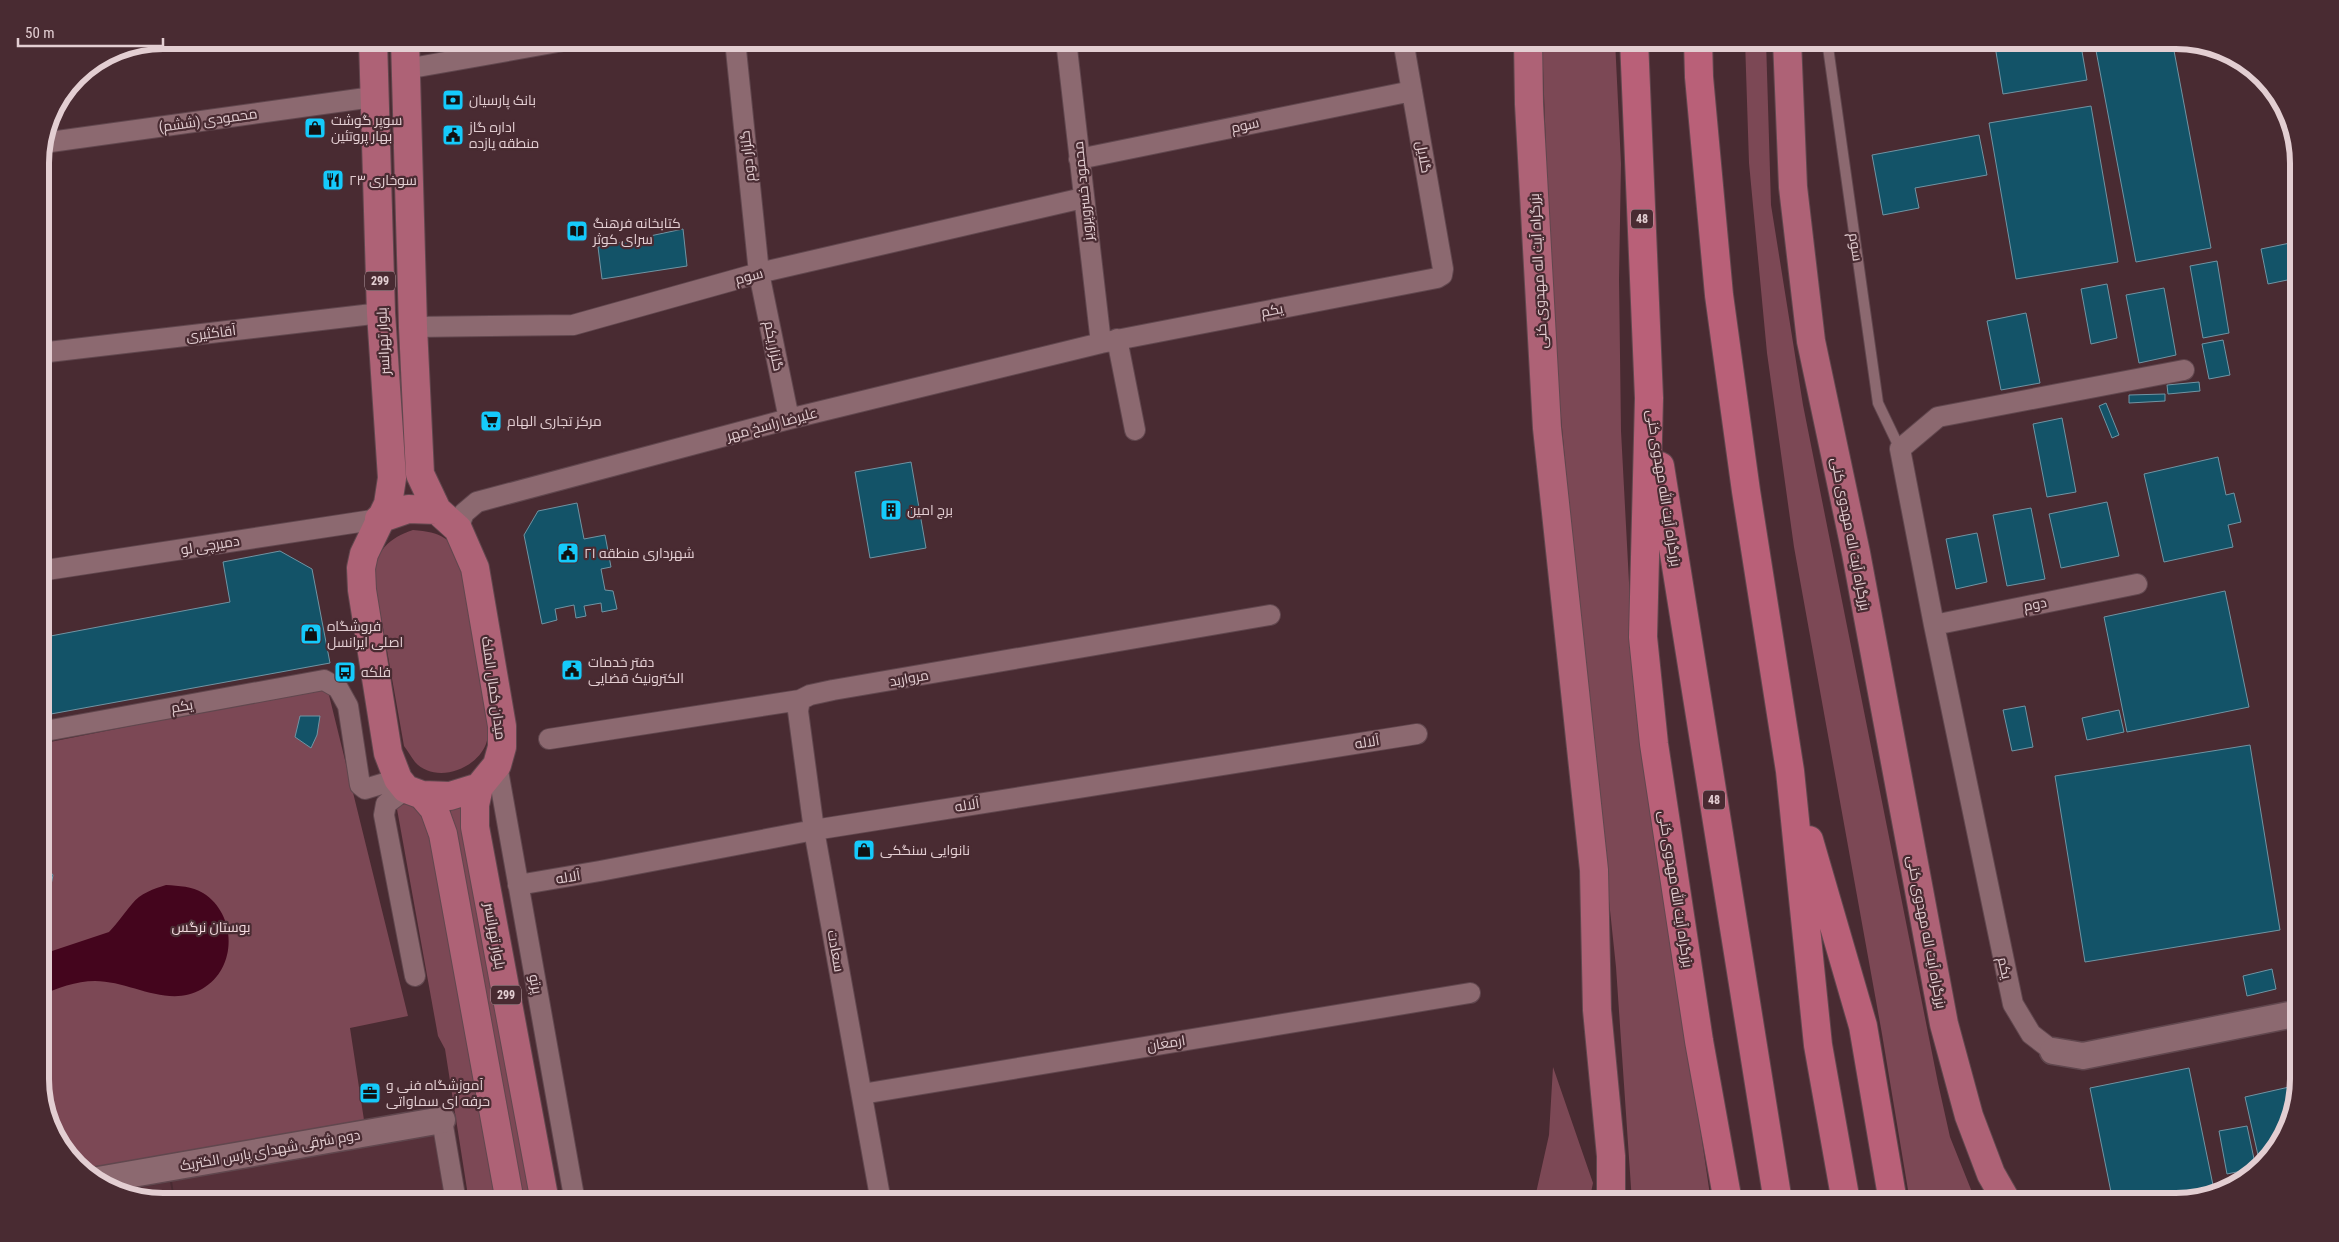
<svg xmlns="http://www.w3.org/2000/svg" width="2339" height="1242" viewBox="0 0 2339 1242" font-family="'Roboto Condensed',Cairo,sans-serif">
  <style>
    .built { fill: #57313a }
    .green { fill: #7c4855 }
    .water { fill: #44051d }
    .building { fill: #135368; stroke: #7094a3 }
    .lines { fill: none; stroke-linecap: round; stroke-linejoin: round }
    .service-casing { stroke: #61474e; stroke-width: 12 }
    .minor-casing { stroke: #61474e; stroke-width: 22 }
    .tertiary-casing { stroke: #61474e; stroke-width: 29 }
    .primary-casing { stroke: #61474e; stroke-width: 30 }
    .trunk-casing { stroke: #61474e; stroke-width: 30 }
    .service { stroke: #8c6970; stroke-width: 10 }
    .minor { stroke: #8c6970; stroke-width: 20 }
    .tertiary { stroke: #8c6970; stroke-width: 26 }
    .primary { stroke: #ae6276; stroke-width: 28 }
    .trunk { stroke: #b96078; stroke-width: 28 }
    .labels { text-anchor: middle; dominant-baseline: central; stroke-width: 4.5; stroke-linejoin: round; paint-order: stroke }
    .shield { fill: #492b32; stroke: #b59da2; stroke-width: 1 }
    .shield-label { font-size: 12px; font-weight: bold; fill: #e3ced2 }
    .poi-label { font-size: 14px; fill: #e3ced2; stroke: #492b32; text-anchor: start }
    .street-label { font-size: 14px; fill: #e3ced2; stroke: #492b32 }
    .park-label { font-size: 14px; fill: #f3d9de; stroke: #492b32 }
    .rim { fill: none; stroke: #e3ced2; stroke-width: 6 }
  </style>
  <rect width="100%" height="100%" fill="#492b32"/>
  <path class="built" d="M434 1133 450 1202H175L172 1181Z
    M170 1182 174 1202H163L118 1192Z"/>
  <path class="green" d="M1542 40H1615L1621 164 1619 279 1621 431 1634 677 1711 1202H1632L1616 967 1585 673 1558 385 1548 204Z
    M1745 40H1766L1771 205 1803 405 1938 1083 1950 1137 1976 1202H1910L1882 1034 1794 547 1767 353 1749 163Z
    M413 530C441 532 452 538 462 564L488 718C489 727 489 735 486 744 476 770 435 784 415 762 411 757 408 751 404 746L374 577C375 551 389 538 413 530Z
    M318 689 328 691 408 1016 350 1028 364 1120 86 1169 61 1147 45 1102 40 1069V744Z
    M405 804 415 807 433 829 500 1202H469L445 1049 438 1036 397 809 399 805Z
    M455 806 464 808 531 1202H520L451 817V810Z
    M1553 1067 1593 1183 1589 1202H1534L1549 1135Z"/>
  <path class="water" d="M166 885C179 886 192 886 203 893 237 914 238 969 202 989 168 1009 131 981 95 981 76 981 57 988 40 996V955L109 932C118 923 124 913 132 904 140 893 154 889 166 885Z"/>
  <path class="building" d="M1848 40H1879L1849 45Z
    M1994 40H2080L2087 80 2003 94Z
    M2094 40H2172L2211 248 2136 262Z
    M2091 106 2118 262 2016 279 1989 123Z
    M1979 135 1987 175 1915 188 1919 208 1883 215 1872 155Z
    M683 229 687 266 602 279 598 247Z
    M2290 243 2297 278 2268 284 2261 249Z
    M2217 261 2229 333 2203 338 2190 266Z
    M2107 284 2117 338 2091 344 2081 289Z
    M2164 288 2176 355 2139 363 2126 295Z
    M2026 313 2040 383 2001 390 1987 321Z
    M2223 340 2230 375 2209 379 2202 344Z
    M2199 382 2200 391 2168 394 2167 385Z
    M2165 394V401L2129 403V395Z
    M2106 403 2119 435 2112 438 2099 406Z
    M2062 418 2076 492 2047 497 2033 424Z
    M2218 457 2226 495 2234 493 2241 522 2228 525 2233 547 2164 562 2144 474Z
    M911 462 926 548 870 558 855 472Z
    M2107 502 2119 556 2061 568 2049 514Z
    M577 503 584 539 605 535 611 567 601 569 605 590 613 591 617 609 602 612 601 603 584 606 586 616 576 618 574 605 555 609 557 620 542 624 524 535 538 511Z
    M2031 508 2045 579 2007 586 1993 515Z
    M1977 533 1987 582 1956 589 1946 539Z
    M280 551 312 569 330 663 40 716V638L230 602 223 562Z
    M2225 591 2249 707 2127 732 2104 617Z
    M2025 706 2033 747 2012 751 2003 710Z
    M2119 710 2124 732 2087 740 2082 718Z
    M300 716H320L317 735 311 748 295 737Z
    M2250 745 2280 930 2085 962 2055 776Z
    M43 863 53 875 49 895 40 890V864Z
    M2272 969 2276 989 2247 996 2243 976Z
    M2189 1068 2214 1190 2176 1202H2113L2090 1088Z
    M2298 1085 2286 1134 2260 1164 2245 1097Z
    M2247 1126 2256 1168 2227 1174 2219 1131Z"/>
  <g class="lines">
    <g class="service-casing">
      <path id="service" d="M1827 40 1878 403 1900 449"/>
    </g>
    <g class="minor-casing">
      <path id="minor" d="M735 40 759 273 789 419
        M1066 40 1101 343
        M406 69 569 40
        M43 143 373 97
        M1079 159 1412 91
        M413 327 573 325 759 273 1083 198
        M1117 339 1135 430
        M40 353 381 313
        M458 529 464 513 477 502 789 419 1101 343 1437 278 1442 275 1443 269 1403 40
        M40 571 379 519
        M1934 625 2137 584
        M800 700 798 711 814 830 881 1202
        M40 732 324 680 338 688 348 706 360 785 365 789 398 779
        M549 739 800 700 810 695 833 690 1270 615
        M497 765 575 1202
        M406 789 386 804 384 815 415 976
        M518 885 600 871 814 830 1417 734
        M2053 1051 2031 1034 2013 1004 1934 625 1900 449 1938 417 2184 370
        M862 1094 1470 993
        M442 1120 456 1202"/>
    </g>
    <g class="tertiary-casing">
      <path id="tertiary" d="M2053 1051 2083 1056 2299 1013
        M98 1180 442 1120"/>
    </g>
    <g class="primary-casing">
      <path id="primary" d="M373 40 381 313 392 478 388 504 364 554 361 568 362 590 388 753 398 779 406 789 422 795 450 796 479 787 497 765 502 747V726L475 568 458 529 437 510 420 474 413 327 405 40
        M1528 40 1529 104 1547 428 1594 870 1597 1010 1611 1156V1202
        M1787 40 1793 187 1811 341 1856 553 1944 1024 1969 1116 1991 1174 2007 1202
        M379 519 408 509 437 510
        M479 787 475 805V827L545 1202
        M422 795 434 809 443 834 510 1202"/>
    </g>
    <g class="trunk-casing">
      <path id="trunk" d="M1634 40 1649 398 1643 637 1654 744 1699 1041 1728 1202
        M1698 40 1699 77 1719 295 1746 491 1790 771 1818 1045 1846 1202
        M1660 466 1778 1202
        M1809 840 1863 1026 1893 1202"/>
    </g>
    <use href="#service" class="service"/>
    <use href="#minor" class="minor"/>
    <use href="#tertiary" class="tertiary"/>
    <use href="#primary" class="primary"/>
    <use href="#trunk" class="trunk"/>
  </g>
  <defs>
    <g id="bank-square" transform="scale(1.125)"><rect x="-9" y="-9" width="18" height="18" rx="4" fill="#15cafb" stroke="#492b32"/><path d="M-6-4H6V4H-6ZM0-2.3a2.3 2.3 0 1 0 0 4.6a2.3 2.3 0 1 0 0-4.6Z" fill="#111"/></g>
    <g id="shop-square" transform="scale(1.125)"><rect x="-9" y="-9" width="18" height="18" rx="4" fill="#15cafb" stroke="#492b32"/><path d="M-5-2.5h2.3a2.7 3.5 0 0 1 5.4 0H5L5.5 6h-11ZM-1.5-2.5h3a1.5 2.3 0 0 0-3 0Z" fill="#111"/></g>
    <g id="civic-square" transform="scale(1.125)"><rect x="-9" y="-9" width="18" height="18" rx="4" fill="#15cafb" stroke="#492b32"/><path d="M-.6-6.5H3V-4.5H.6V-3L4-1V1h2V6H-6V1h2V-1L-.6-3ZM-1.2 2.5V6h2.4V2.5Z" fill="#111"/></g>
    <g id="restaurant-square" transform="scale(1.125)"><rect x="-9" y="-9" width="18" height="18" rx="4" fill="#15cafb" stroke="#492b32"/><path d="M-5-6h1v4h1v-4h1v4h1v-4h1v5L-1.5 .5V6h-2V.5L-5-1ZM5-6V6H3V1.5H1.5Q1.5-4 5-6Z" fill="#111"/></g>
    <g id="library-square" transform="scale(1.125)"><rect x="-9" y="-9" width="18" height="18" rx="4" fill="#15cafb" stroke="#492b32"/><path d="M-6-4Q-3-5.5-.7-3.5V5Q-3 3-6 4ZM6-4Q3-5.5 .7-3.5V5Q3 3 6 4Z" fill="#111"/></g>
    <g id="supermarket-square" transform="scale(1.125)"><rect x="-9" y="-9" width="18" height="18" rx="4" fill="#15cafb" stroke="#492b32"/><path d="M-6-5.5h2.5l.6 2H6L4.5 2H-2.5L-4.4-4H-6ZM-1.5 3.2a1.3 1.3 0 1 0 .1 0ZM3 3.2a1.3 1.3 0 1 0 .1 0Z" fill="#111"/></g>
    <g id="building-square" transform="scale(1.125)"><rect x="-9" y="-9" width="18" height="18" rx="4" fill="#15cafb" stroke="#492b32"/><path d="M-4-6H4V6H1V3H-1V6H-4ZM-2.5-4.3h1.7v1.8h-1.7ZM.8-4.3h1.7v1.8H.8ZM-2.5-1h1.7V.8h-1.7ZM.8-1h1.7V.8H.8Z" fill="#111"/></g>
    <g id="bus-square" transform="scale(1.125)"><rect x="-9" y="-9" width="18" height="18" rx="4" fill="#15cafb" stroke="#492b32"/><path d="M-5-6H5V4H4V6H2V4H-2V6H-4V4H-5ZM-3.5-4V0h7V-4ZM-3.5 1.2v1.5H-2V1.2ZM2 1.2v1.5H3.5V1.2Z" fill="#111"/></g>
    <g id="office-square" transform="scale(1.125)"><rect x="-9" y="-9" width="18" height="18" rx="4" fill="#15cafb" stroke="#492b32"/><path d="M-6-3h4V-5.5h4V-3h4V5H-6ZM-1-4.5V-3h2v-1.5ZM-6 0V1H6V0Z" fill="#111"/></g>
  </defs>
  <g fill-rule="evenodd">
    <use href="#bank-square" x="453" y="100"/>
    <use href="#shop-square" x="315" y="128"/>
    <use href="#civic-square" x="453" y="135"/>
    <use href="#restaurant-square" x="333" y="180"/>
    <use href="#library-square" x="577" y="231"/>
    <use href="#supermarket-square" x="491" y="421"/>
    <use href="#building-square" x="891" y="510"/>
    <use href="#civic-square" x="568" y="553"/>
    <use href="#shop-square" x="311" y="634"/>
    <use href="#civic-square" x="572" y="670"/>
    <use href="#bus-square" x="345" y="672"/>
    <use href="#shop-square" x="864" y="850"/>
    <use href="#office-square" x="370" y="1093"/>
  </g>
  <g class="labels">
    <g class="shield">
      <rect x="1631" y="209.5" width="22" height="19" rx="4"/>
      <rect x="365" y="271.5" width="30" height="19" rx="4"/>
      <rect x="1703" y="790.5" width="22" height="19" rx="4"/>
      <rect x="491" y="985.5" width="30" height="19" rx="4"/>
    </g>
    <g class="shield-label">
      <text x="1642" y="219">48</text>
      <text x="380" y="281">299</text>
      <text x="1714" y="800">48</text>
      <text x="506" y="995">299</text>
    </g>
    <g class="poi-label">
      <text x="469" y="100">بانک پارسیان</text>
      <text x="331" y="120">سوپر گوشت<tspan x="331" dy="16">بهار پروتئین</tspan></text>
      <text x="469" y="127">اداره گاز<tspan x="469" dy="16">منطقه یازده</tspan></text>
      <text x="349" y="180">سوخاری ۲۳</text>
      <text x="593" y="223">کتابخانه فرهنگ<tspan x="593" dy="16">سرای کوثر</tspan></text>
      <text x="507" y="421">مرکز تجاری الهام</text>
      <text x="907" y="510">برج امین</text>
      <text x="584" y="553">شهرداری منطقه ۲۱</text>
      <text x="327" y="626">فروشگاه<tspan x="327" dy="16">اصلی ایرانسل</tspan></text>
      <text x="588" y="662">دفتر خدمات<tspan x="588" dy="16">الکترونیک قضایی</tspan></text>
      <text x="361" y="672">فلکه</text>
      <text x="880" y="850">نانوایی سنگکی</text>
      <text x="386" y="1085">آموزشگاه فنی و<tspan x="386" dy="16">حرفه ای سماواتی</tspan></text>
    </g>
    <g class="street-label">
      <text transform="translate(208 120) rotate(-8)">محمودی (ششم)</text>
      <text transform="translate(1245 125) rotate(-12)">سوم</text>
      <text transform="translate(747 156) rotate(-96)">گلزار دوم</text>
      <text transform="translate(1424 157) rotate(80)">گلایل</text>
      <text transform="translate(1083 191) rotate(-96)">محمود خسروپرویز</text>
      <text transform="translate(1856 247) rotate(82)">سوم</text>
      <text transform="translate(1538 271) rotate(-93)">بزرگراه آیت اله مهدوی کنی</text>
      <text transform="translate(749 276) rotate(-15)">سوم</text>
      <text transform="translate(1272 310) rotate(-11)">یکم</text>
      <text transform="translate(211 333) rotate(-7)">آقاکثیری</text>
      <text transform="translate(383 341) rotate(-93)">بلوار تهرانسر</text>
      <text transform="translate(774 346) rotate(79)">گلزار یکم</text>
      <text transform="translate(772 424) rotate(-15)">علیرضا راسخ مهر</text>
      <text transform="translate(1664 488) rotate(81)">بزرگراه آیت الله مهدوی کنی</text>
      <text transform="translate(1851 534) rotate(79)">بزرگراه آیت اله مهدوی کنی</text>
      <text transform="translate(210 545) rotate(-9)">دمیرچی لو</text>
      <text transform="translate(2035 604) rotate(-11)">دوم</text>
      <text transform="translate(909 678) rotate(-10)">مروارید</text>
      <text transform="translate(494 688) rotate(82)">میدان کمال الملک</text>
      <text transform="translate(182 706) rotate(-10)">یکم</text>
      <text transform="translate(1367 742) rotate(-9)">آلاله</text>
      <text transform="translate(967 805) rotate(-9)">آلاله</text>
      <text transform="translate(568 877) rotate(-9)">آلاله</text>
      <text transform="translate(1676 889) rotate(81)">بزرگراه آیت الله مهدوی کنی</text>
      <text transform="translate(1927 932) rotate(79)">بزرگراه آیت اله مهدوی کنی</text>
      <text transform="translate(495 936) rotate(80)">بلوار تهرانسر</text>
      <text transform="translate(836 951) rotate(80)">سعادت</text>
      <text transform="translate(2005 968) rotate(78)">یکم</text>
      <text transform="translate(536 984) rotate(80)">پرتو</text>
      <text transform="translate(1166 1043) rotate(-9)">ارمغان</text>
      <text transform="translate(270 1150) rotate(-10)">دوم شرقی شهدای پارس الکتریک</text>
    </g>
    <g class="park-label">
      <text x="211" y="927">بوستان نرگس</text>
    </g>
  </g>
  <path d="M0 0H2339V1242H0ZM163 49H2176A114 114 0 0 1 2290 163V1079A114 114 0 0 1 2176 1193H163A114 114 0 0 1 49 1079V163A114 114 0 0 1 163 49Z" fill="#492b32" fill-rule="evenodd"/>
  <path class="rim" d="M163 49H2176A114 114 0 0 1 2290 163V1079A114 114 0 0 1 2176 1193H163A114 114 0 0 1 49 1079V163A114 114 0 0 1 163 49Z"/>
  <path d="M18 38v8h145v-8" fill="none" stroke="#e3ced2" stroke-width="2.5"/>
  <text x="25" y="38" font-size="15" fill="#e3ced2" stroke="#492b32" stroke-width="4" paint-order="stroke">50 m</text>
</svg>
